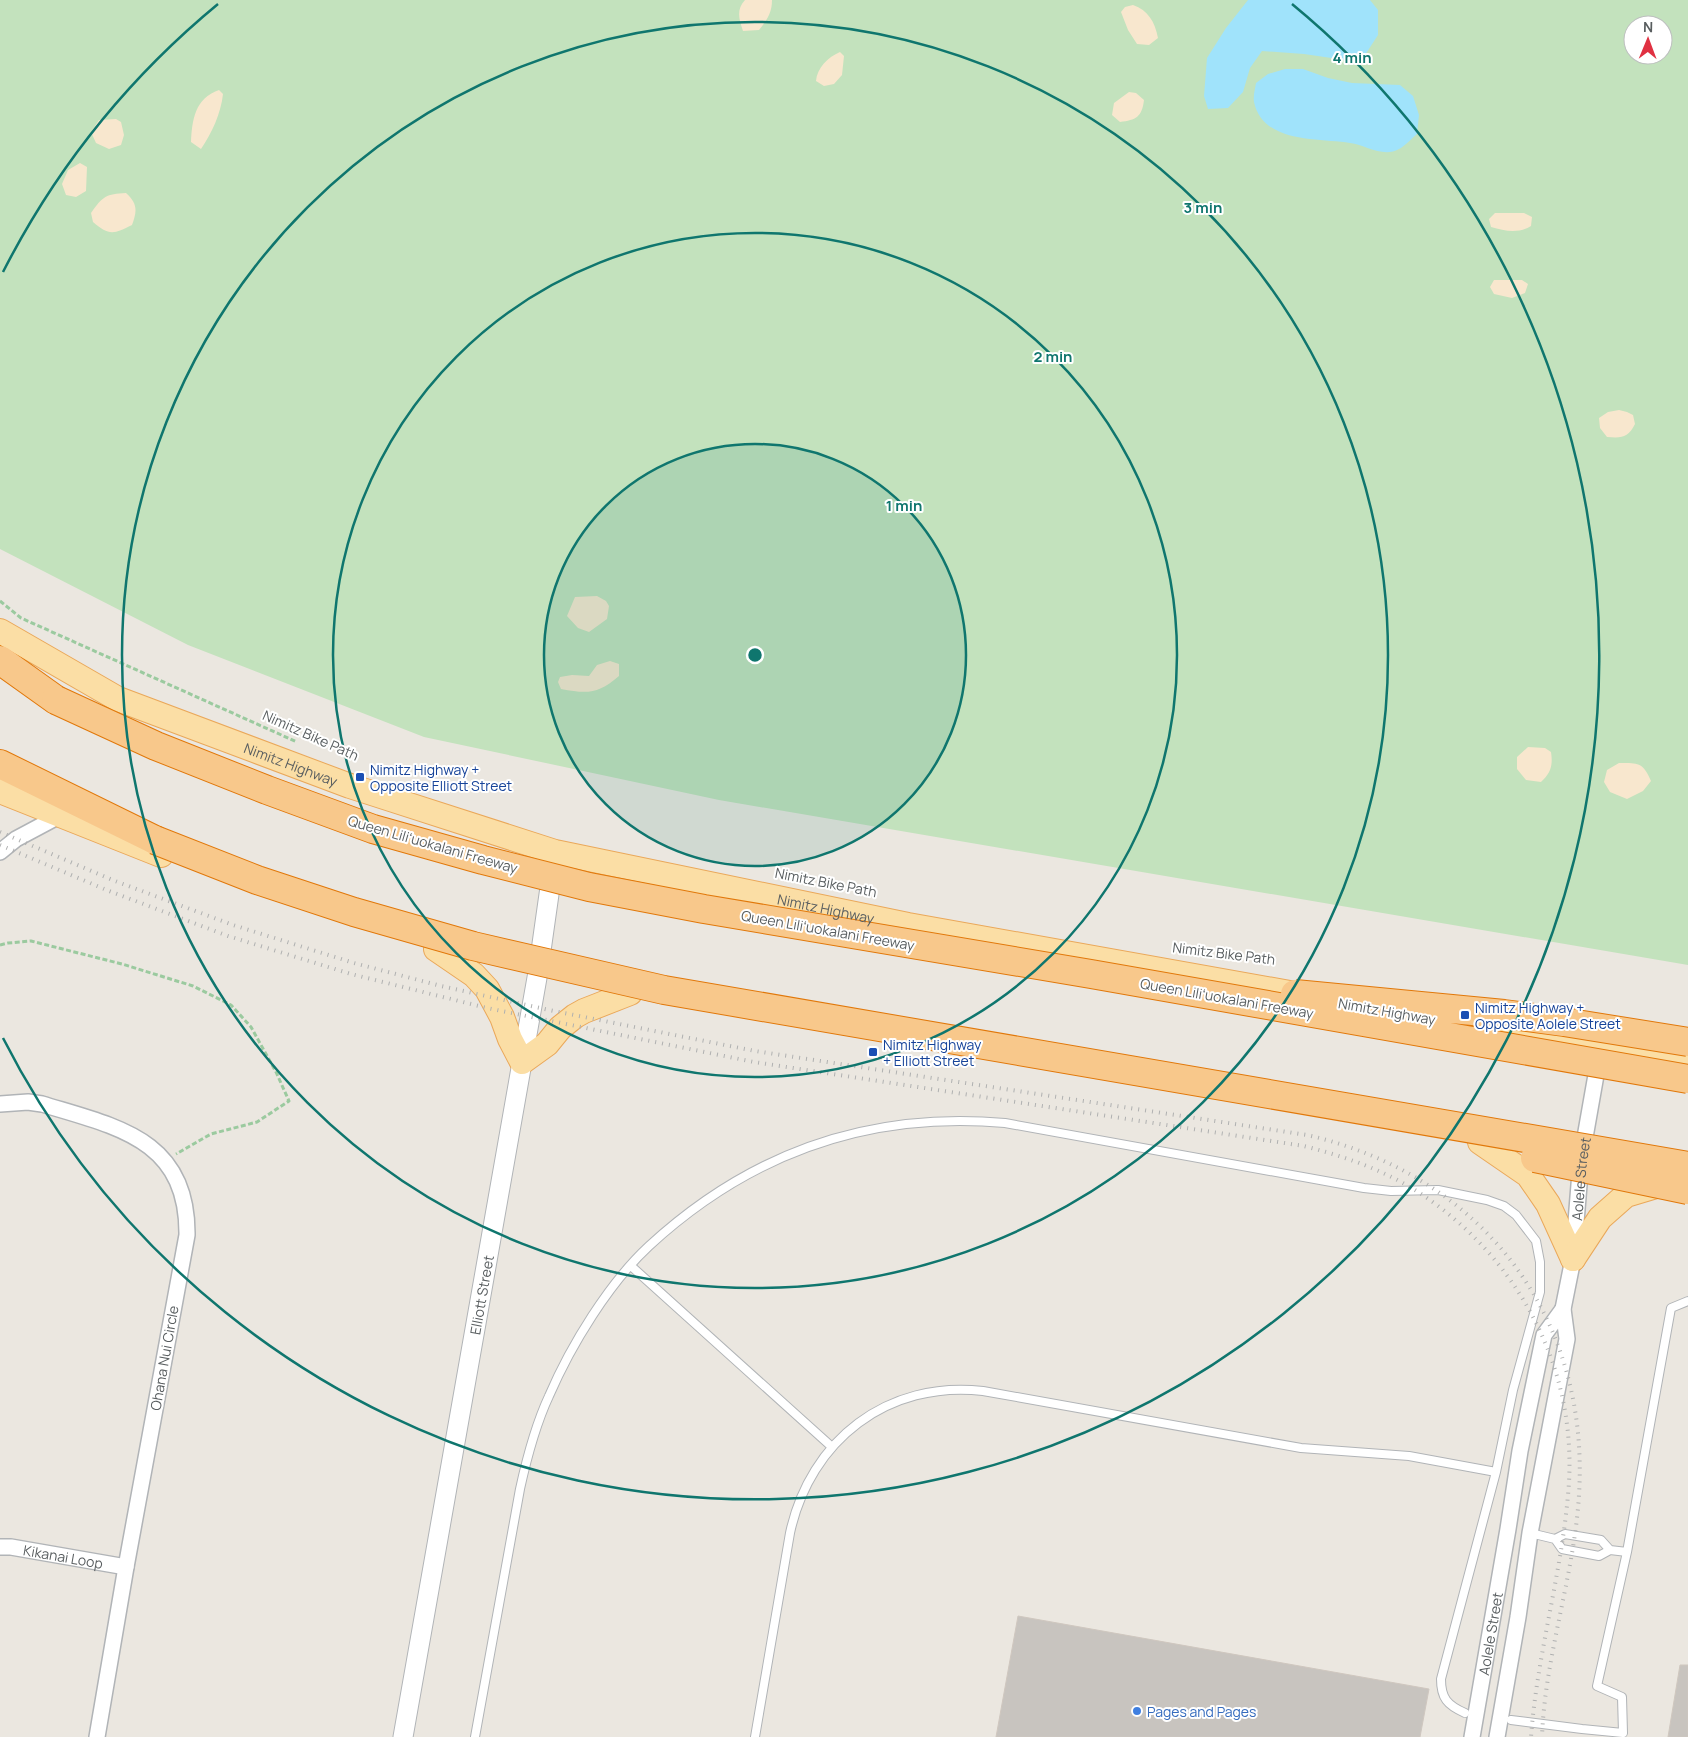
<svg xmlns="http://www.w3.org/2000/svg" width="1688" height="1737" viewBox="0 0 1688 1737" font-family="Manrope,sans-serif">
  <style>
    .green { fill: #c3e2bd; fill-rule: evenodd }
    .sand { fill: #f8e7ce }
    .water { fill: #a0e3fb }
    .building { fill: #c8c4bf; stroke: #cfc7bf }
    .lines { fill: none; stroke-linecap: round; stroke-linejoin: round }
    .service-casing { stroke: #b1b4b7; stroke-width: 10 }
    .minor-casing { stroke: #b1b4b7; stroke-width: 18 }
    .tertiary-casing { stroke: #b1b4b7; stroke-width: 21 }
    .primary-casing { stroke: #eaa85a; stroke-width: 26 }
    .motorway-casing { stroke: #e1780a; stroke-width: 30 }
    .path { stroke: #9bca9f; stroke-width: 3; stroke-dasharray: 5 2.5; stroke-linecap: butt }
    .service { stroke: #fff; stroke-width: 8 }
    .minor { stroke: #fff; stroke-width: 15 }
    .tertiary { stroke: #fff; stroke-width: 19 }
    .primary { stroke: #fbdea5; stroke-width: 24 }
    .motorway { stroke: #f8c88b; stroke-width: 28 }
    .rail { stroke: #afb0b0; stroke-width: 4; stroke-dasharray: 1 6; stroke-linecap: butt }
    .motorway-bridge-casing { stroke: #e1780a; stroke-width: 30; stroke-linecap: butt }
    .motorway-bridge { stroke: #f8c88b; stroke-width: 28 }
    .ring { fill: none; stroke: #0f766e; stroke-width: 2.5 }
    .transit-dot { fill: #1a4fb4; stroke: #fff; stroke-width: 2 }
    .shop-dot { fill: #3f7fe0; stroke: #fff; stroke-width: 2 }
    .labels { text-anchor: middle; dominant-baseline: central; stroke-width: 4; stroke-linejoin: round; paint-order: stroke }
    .street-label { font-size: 14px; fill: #595e60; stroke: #fff }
    .transit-label { font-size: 14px; fill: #164399; stroke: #fff; text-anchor: start }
    .shop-label { font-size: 14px; fill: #366cbe; stroke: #fff; text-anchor: start }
    .centre { fill: #0f766e; stroke: #fff; stroke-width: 2.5 }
    .ring-label { font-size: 15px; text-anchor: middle; font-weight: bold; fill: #0f766e; stroke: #fff; stroke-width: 4; stroke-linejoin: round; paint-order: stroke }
  </style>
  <rect width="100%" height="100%" fill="#ebe7e0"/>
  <path class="green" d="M0 0H1688V965L719 800 424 737 188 645 0 549ZM1633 25H1663V55H1633Z"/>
  <path class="sand" d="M745 0H772C772 13 767 20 759 30L743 31C739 19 736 10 745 0Z
    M1133 5C1148 10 1155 22 1158 38L1149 45 1137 44 1128 30 1121 12 1125 7Z
    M840 52 844 56 842 75 834 84 824 86 816 81C817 68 828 57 840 52Z
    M219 90 223 94C221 113 212 133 201 149L191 142C192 120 195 98 219 90Z
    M1129 92 1136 93 1144 100C1142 117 1136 120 1120 122L1112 115 1114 103Z
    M116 119 121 122 124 135 121 145 109 149 96 143 91 132 99 120Z
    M80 163 87 167 86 191 76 197 66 195 62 184 68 170Z
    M126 193C138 204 137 211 132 225 114 234 109 236 93 222L91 213C103 196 106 194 126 193Z
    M1495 213H1524L1532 217 1531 226C1518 234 1505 231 1491 227L1489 219Z
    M1494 280H1522L1528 284 1525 293 1512 298 1494 294 1490 287Z
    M1619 410 1627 412 1633 415 1635 424C1628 438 1622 438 1607 437L1600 428 1599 418 1608 412Z
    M597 596 606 601 609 606 607 619 589 632 578 628 567 616 575 597Z
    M610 661 619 664V676C598 694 588 694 561 689L558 682 560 677 572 675 589 676 597 665Z
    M1528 747 1545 748 1551 752C1553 765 1551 773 1541 782L1526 780 1517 769V757Z
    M1619 763C1638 763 1643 762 1651 781L1643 791 1627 799 1610 792 1604 782 1607 770Z"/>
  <path class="water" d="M1248 0H1370L1378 10V35L1365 55 1345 60 1304 54 1262 51 1250 68 1243 92 1228 108 1208 109 1204 96 1207 58 1226 28Z
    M1285 69H1303L1328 78 1352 83 1400 85 1413 96 1419 115 1417 134C1411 139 1405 146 1399 149 1383 158 1366 145 1350 143 1319 138 1263 144 1254 102 1253 96 1255 89 1256 83L1268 74Z"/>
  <path class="building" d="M1018 1616 1429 1689 1420 1737H996Z
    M1680 1665H1688V1737H1668Z"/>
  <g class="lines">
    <g class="service-casing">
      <path id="service" d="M631 1266 832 1447
        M1530 1533 1555 1539 1565 1534 1601 1540 1610 1550
        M1555 1539 1562 1549 1599 1556 1610 1550 1627 1552
        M1511 1720 1582 1729 1623 1733 1622 1697 1597 1686 1627 1552 1671 1308 1688 1301
        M475 1737 520 1489C527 1457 535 1426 549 1396 571 1345 609 1283 649 1246 750 1153 869 1111 1005 1123L1364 1188 1391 1191 1438 1190 1487 1200 1504 1206 1516 1215 1536 1241 1540 1262V1292L1513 1390 1496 1472 1441 1679C1441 1698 1447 1705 1465 1713
        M755 1737 790 1533C810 1440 888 1380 983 1391L1301 1448 1409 1456 1496 1472"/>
    </g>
    <g class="minor-casing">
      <g id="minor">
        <path d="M0 852 16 839 61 815"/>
        <path d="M0 1104 28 1102 42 1104C117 1127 188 1139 187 1235L126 1567 97 1737"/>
        <path id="s1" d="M0 1547H11L126 1567"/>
        <path id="s2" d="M1472 1737 1508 1529 1520 1451 1544 1335 1563 1309"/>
        <path id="s3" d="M1497 1737 1518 1617 1530 1533 1567 1339 1563 1309 1573 1259 1581 1160 1599 1058"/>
      </g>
    </g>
    <g class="tertiary-casing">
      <g id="tertiary">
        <path id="s4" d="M403 1737 538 972 553 866"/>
      </g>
    </g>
    <g class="primary-casing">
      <g id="primary">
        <path id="s5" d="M0 631 118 699 350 786 555 852 908 925 1312 997"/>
        <path d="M0 791 161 855"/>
        <path d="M436 949 474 975 487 989 502 1017 510 1039 522 1062 547 1044 560 1028 575 1016 584 1011 630 993"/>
        <path d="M1424 1017 1688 1064"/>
        <path d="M1480 1142 1528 1175 1548 1204 1573 1259"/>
        <path d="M1573 1259 1600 1218 1626 1195 1666 1183"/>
      </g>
    </g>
    <g class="motorway-casing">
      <path id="motorway" d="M0 660 56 700
        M0 764 155 840"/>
    </g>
    <path class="path" d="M0 601 21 618 297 742
      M0 945 8 943 31 941 122 964 193 986 231 1005 251 1027 276 1072 289 1101 257 1122 211 1134 176 1154"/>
    <use href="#service" class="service"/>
    <use href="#minor" class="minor"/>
    <use href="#tertiary" class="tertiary"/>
    <use href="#primary" class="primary"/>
    <use href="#motorway" class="motorway"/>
    <path class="rail" d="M0 832 115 881 233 925 354 963 441 986 549 1010 755 1051 1307 1135C1481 1175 1590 1315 1579 1495 1574 1577 1545 1655 1542 1737
      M0 845 109 891 228 936 351 974 487 1008 754 1062 1304 1146C1343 1156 1381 1169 1415 1190 1519 1256 1580 1371 1568 1495 1561 1576 1537 1655 1531 1737"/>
    <g class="motorway-bridge-casing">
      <path id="motorway-bridge" d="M56 700 156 746 267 790 373 829 483 860 589 887 704 909 1091 974 1688 1079
        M155 840 257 880 354 912 473 946 664 990 1688 1166
        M1295 994 1504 1014 1564 1022 1688 1042
        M1535 1158 1688 1190"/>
    </g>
    <use href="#motorway-bridge" class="motorway-bridge"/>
  </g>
  <circle cx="755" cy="655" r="211" fill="#0f766e" fill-opacity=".12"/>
  <g class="ring">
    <circle cx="755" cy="655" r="211"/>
    <circle cx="755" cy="655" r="422"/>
    <circle cx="755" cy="655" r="633"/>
    <path d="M3 272A844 844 0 0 1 218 4M1292 4A844 844 0 1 1 3 1038"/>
  </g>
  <g class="transit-dot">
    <rect x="355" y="772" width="10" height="10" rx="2.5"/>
    <rect x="1460" y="1010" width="10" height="10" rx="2.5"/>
    <rect x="868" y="1047" width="10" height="10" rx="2.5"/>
  </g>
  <circle class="shop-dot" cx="1137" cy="1711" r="5"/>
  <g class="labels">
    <g class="street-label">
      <text transform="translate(311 735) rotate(24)">Nimitz Bike Path</text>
      <text stroke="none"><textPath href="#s5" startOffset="321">Nimitz Highway</textPath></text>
      <text transform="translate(433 844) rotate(16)">Queen Liliʻuokalani Freeway</text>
      <text transform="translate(826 882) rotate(11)">Nimitz Bike Path</text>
      <text stroke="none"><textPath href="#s5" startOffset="876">Nimitz Highway</textPath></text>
      <text transform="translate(828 930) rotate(10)">Queen Liliʻuokalani Freeway</text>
      <text transform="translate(1224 953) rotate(7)">Nimitz Bike Path</text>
      <text transform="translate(1227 998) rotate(10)">Queen Liliʻuokalani Freeway</text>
      <text transform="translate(1387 1011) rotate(10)">Nimitz Highway</text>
      <text stroke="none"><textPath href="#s3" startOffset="566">Aolele Street</textPath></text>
      <text stroke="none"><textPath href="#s4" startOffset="449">Elliott Street</textPath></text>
      <text transform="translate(164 1358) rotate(-80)">Ohana Nui Circle</text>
      <text stroke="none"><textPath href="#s1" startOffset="64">Kikanai Loop</textPath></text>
      <text stroke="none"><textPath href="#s2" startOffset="105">Aolele Street</textPath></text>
    </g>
    <g class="transit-label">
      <text x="370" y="769">Nimitz Highway +<tspan x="370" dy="16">Opposite Elliott Street</tspan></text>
      <text x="1475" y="1007">Nimitz Highway +<tspan x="1475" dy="16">Opposite Aolele Street</tspan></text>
      <text x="883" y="1044">Nimitz Highway<tspan x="883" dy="16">+ Elliott Street</tspan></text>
    </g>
    <g class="shop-label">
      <text x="1147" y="1711">Pages and Pages</text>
    </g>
  </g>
  <circle cx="755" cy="655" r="8" class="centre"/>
  <g class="ring-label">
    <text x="1352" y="63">4 min</text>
    <text x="1203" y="213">3 min</text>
    <text x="1053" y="362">2 min</text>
    <text x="904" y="511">1 min</text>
  </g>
  <g transform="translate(1648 40) rotate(1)"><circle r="24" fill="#ffffff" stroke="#bdbfbf"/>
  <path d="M0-4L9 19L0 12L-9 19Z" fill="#e03142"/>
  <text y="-8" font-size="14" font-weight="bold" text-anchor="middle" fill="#595e60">N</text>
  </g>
</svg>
